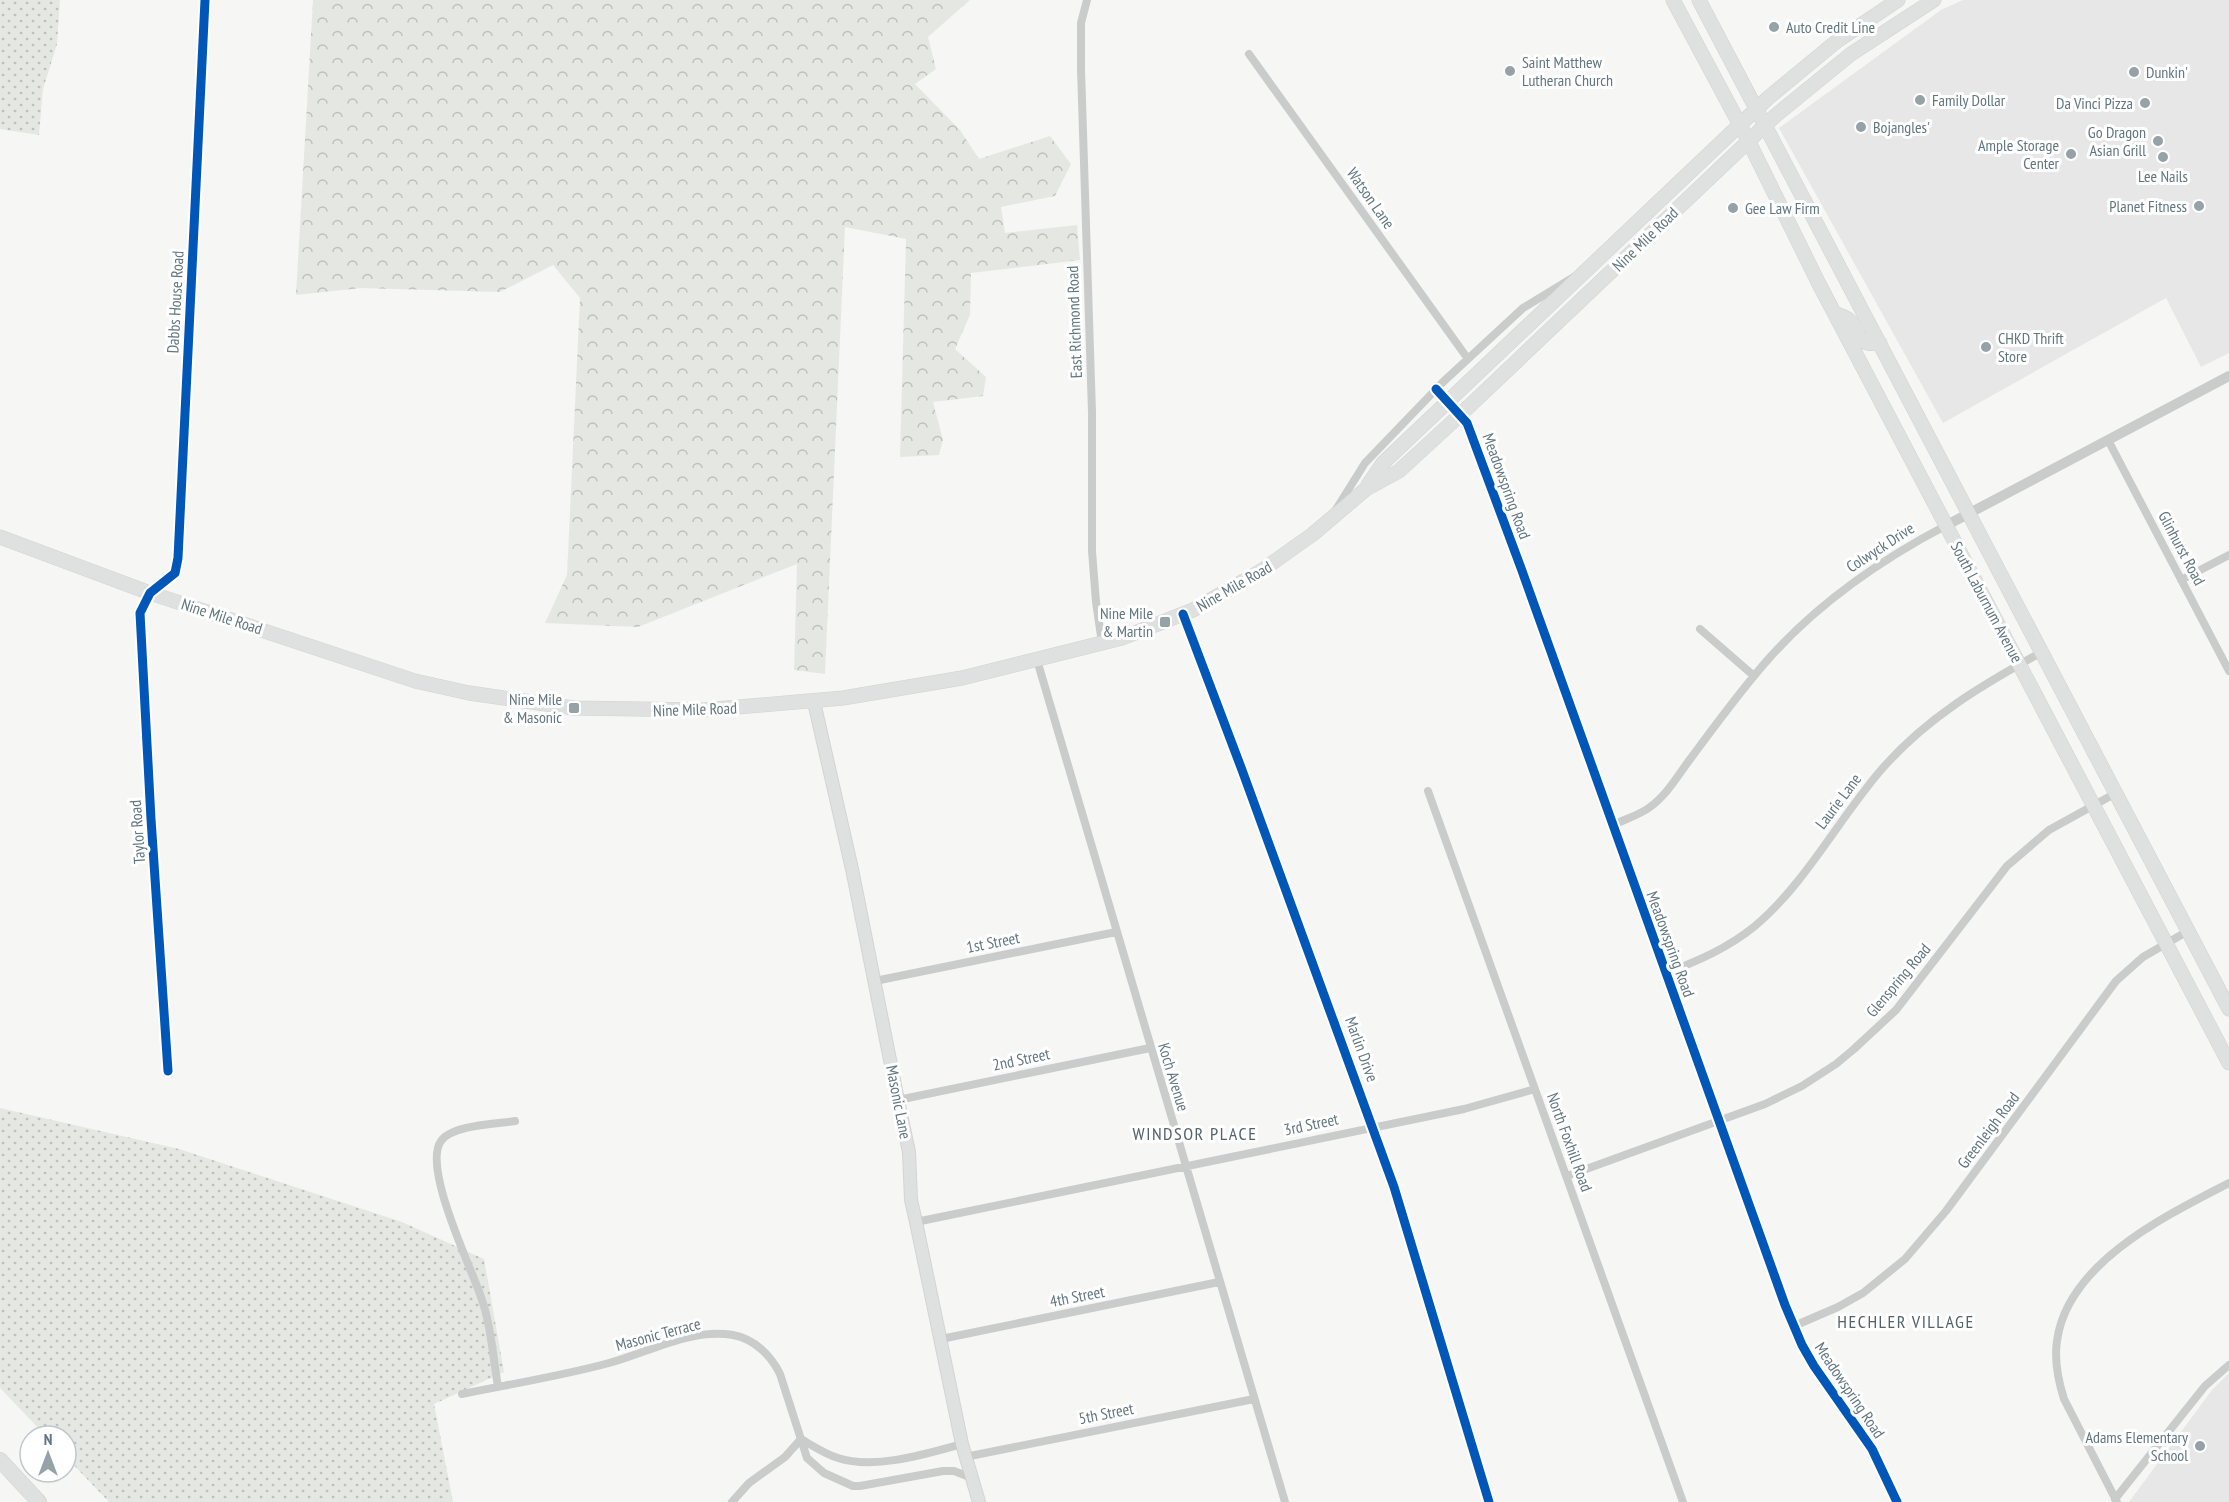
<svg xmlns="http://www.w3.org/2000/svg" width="2229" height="1502" viewBox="0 0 2229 1502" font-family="'PT Sans Narrow',sans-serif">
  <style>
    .built { fill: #e6e7e6 }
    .green { fill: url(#green-dots) }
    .forest { fill: url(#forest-crowns) }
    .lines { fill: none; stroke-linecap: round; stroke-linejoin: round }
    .secondary-casing { stroke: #d3d4d4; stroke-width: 14 }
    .primary-casing { stroke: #d2d3d3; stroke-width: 15 }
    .motorway-casing { stroke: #d1d2d2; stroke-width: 16 }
    .minor { stroke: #cacccc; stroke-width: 8 }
    .tertiary { stroke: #cacccc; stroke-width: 10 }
    .secondary { stroke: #dfe0e0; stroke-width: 12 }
    .primary { stroke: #dfe0e0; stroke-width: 14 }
    .motorway { stroke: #dfe0e0; stroke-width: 15 }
    .cycleway-casing { stroke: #fff; stroke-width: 13 }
    .cycleway { stroke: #0057b8; stroke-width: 9 }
    .poi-dot { fill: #95a3a9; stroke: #fff; stroke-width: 2 }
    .labels { text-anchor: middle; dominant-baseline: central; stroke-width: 6; stroke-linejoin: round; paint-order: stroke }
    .poi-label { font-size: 16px; fill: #617680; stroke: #fff; text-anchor: start }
    .street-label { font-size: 16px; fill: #617680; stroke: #fff }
    .neighbourhood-label { font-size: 18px; letter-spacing: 1.5px; fill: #53636b; stroke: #fff }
  </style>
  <defs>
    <pattern id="green-dots" width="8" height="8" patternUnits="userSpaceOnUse" patternTransform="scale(1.5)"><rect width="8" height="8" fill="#e5e8e2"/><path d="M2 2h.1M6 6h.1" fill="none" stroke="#bdc1bc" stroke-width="1.8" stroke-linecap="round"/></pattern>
    <pattern id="forest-crowns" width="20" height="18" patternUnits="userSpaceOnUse" patternTransform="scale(1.5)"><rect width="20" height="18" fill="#e5e8e2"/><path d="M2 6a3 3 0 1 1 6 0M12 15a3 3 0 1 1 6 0" fill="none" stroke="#bdc1bc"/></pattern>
  </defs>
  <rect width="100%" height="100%" fill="#f6f6f5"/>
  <path class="built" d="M1963 0H2229V353L2201 367 2166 298 1943 423 1779 128 1941 10Z
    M2229 1373V1502H2129L2212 1390Z"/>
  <path class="green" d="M0 0H60L57 44 43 89 39 135 0 129Z
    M0 1108 179 1149 402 1222 484 1259 504 1372 434 1404 453 1502H109L66 1457V1436H46L0 1388Z"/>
  <path class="forest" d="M313 0H970L928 37 936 69 915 84 960 130 979 159 1050 136 1071 164 1055 196 1001 207 1005 233 1077 225 1080 260 971 273 970 315 955 349 986 377 983 396 933 402 943 440 939 455 900 457 906 239 845 227 825 674 794 670 797 564 638 627 545 623 567 575 580 298 553 265 500 292 361 288 296 295Z"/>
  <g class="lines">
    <g class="secondary-casing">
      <path id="secondary" d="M814 702 852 869 898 1100 909 1152 911 1200 916 1222 962 1444 979 1502"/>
    </g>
    <g class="primary-casing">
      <path id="primary" d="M1673 0 1748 140 1819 284 2229 1063
        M1699 0 2229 1009
        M1835 313C1839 315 1845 317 1848 319 1863 330 1853 347 1880 343
        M1368 485 1383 463 1768 98 1837 41 1898 0
        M0 537 150 593 415 681 469 693 574 708 703 710 843 698 962 678 1122 638 1193 610 1261 571 1313 534 1366 489 1399 471 1461 414 1775 116 1851 54 1934 0"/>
    </g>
    <g class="motorway-casing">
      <path id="motorway" d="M0 1460 39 1502"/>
    </g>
    <path class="minor" d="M1087 0 1081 23V69L1092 412V551L1096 602 1102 643
      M1249 54 1468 359
      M1436 389 1467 423 1521 568 1785 1305 1802 1345 1814 1366 1872 1449 1897 1502
      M2108 440 2229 671
      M1335 511 1365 463 1443 382 1523 308 1574 277
      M2181 580 2229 555
      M150 593 140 613 151 819 168 1071
      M1183 614 1242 770 1394 1187 1489 1502
      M1700 629 1754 676
      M1037 660 1285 1502
      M1428 791 1683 1502
      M1613 825C1625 819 1640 815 1650 807 1667 795 1678 775 1691 758 1717 723 1743 687 1772 655 1822 600 1882 559 1947 525
      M1666 973C1698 961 1728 948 1755 926 1805 884 1838 820 1881 770 1926 718 1982 685 2042 652
      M875 981 1116 932
      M898 1100 1150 1048
      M1567 1176 1765 1104 1802 1086 1836 1064 1854 1049 1896 1010 2007 866 2049 830 2116 793
      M916 1222 1464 1109 1535 1089
      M1794 1326 1838 1307 1863 1293 1905 1259 1946 1211 2116 981 2143 957 2188 931
      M941 1339 1219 1282
      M498 1387C493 1357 491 1325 481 1297 471 1267 422 1167 441 1141 452 1125 496 1124 515 1121
      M462 1394C511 1384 561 1376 609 1363 650 1352 690 1328 733 1335 755 1339 771 1356 780 1374L807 1458 824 1473 853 1486H860L943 1471H954L972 1478
      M801 1439C813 1446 825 1454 838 1458 874 1470 926 1454 962 1444
      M965 1457 1254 1399
      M2115 1499 2205 1386 2229 1365
      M732 1502 749 1483 785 1457 801 1439
      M2117 1502 2064 1399C2058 1380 2054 1361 2057 1341 2067 1263 2167 1215 2229 1183"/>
    <path class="tertiary" d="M1947 525 2229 376
      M150 593 175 573 178 558 205 0"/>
    <use href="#secondary" class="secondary"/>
    <use href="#primary" class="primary"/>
    <use href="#motorway" class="motorway"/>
    <g class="cycleway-casing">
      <path id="cycleway" d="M1436 389 1467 423 1521 568 1785 1305 1802 1345 1814 1366 1872 1449 1897 1502
        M1183 614 1242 770 1394 1187 1489 1502
        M168 1071 151 819 140 613 150 593 175 573 178 558 205 0"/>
    </g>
    <use href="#cycleway" class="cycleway"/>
  </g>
  <g class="poi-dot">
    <circle cx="1774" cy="27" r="6"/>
    <circle cx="1510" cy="71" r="6"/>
    <circle cx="2134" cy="72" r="6"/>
    <circle cx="1920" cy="100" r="6"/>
    <circle cx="2145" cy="103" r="6"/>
    <circle cx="1861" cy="127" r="6"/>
    <circle cx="2158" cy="141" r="6"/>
    <circle cx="2071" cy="154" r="6"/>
    <circle cx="2163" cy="157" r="6"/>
    <circle cx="2199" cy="206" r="6"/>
    <circle cx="1733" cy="208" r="6"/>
    <circle cx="1986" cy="347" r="6"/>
    <rect x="1159" y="616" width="12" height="12" rx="3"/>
    <rect x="568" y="702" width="12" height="12" rx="3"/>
    <circle cx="2200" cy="1446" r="6"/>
  </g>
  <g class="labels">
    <g class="poi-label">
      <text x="1786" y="27">Auto Credit Line</text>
      <text x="1522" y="62">Saint Matthew<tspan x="1522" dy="18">Lutheran Church</tspan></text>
      <text x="2146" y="72">Dunkin'</text>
      <text x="1932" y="100">Family Dollar</text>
      <text x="2133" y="103" text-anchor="end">Da Vinci Pizza</text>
      <text x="1873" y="127">Bojangles'</text>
      <text x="2146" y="132" text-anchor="end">Go Dragon<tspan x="2146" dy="18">Asian Grill</tspan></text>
      <text x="2059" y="145" text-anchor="end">Ample Storage<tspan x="2059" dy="18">Center</tspan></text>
      <text x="2163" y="176" text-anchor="middle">Lee Nails</text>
      <text x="2187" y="206" text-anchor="end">Planet Fitness</text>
      <text x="1745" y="208">Gee Law Firm</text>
      <text x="1998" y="338">CHKD Thrift<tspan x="1998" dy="18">Store</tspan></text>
      <text x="1153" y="613" text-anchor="end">Nine Mile<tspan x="1153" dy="18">&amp; Martin</tspan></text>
      <text x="562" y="699" text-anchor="end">Nine Mile<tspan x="562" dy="18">&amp; Masonic</tspan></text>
      <text x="2188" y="1437" text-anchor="end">Adams Elementary<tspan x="2188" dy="18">School</tspan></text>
    </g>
    <g class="street-label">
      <text transform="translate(1371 198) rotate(55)">Watson Lane</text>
      <text transform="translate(1645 239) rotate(-44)">Nine Mile Road</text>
      <text transform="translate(175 302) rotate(-87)">Dabbs House Road</text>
      <text transform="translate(1074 322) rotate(-92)">East Richmond Road</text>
      <text transform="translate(1507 486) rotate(70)">Meadowspring Road</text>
      <text transform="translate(1880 547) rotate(-33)">Colwyck Drive</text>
      <text transform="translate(2182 548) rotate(62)">Glinhurst Road</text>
      <text transform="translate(1234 586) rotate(-30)">Nine Mile Road</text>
      <text transform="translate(1987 602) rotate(62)">South Laburnum Avenue</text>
      <text transform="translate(222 616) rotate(18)">Nine Mile Road</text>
      <text transform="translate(695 709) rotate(-2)">Nine Mile Road</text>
      <text transform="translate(1838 801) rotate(-53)">Laurie Lane</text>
      <text transform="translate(137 832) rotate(-94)">Taylor Road</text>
      <text transform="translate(993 942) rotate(-11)">1st Street</text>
      <text transform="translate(1671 944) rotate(70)">Meadowspring Road</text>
      <text transform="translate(1898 980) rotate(-50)">Glenspring Road</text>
      <text transform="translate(1362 1049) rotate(70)">Marlin Drive</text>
      <text transform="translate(1021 1059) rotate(-12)">2nd Street</text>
      <text transform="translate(1174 1077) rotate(73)">Koch Avenue</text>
      <text transform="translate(899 1102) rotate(79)">Masonic Lane</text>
      <text transform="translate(1311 1124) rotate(-12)">3rd Street</text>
      <text transform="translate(1988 1130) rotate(-53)">Greenleigh Road</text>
      <text transform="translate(1570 1142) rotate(70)">North Foxhill Road</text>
      <text transform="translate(1077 1296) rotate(-11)">4th Street</text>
      <text transform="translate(658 1334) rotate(-15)">Masonic Terrace</text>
      <text transform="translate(1850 1390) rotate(56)">Meadowspring Road</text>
      <text transform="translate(1106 1413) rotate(-11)">5th Street</text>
    </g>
    <g class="neighbourhood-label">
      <text x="1195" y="1133">WINDSOR PLACE</text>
      <text x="1906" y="1321">HECHLER VILLAGE</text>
    </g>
  </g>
  <g transform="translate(48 1454)"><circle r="28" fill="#ffffff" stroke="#c0c8cc" stroke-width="1.5"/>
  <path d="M0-4.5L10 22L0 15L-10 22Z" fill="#95a3a9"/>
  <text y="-9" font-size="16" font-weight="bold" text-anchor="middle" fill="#617680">N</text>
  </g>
</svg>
